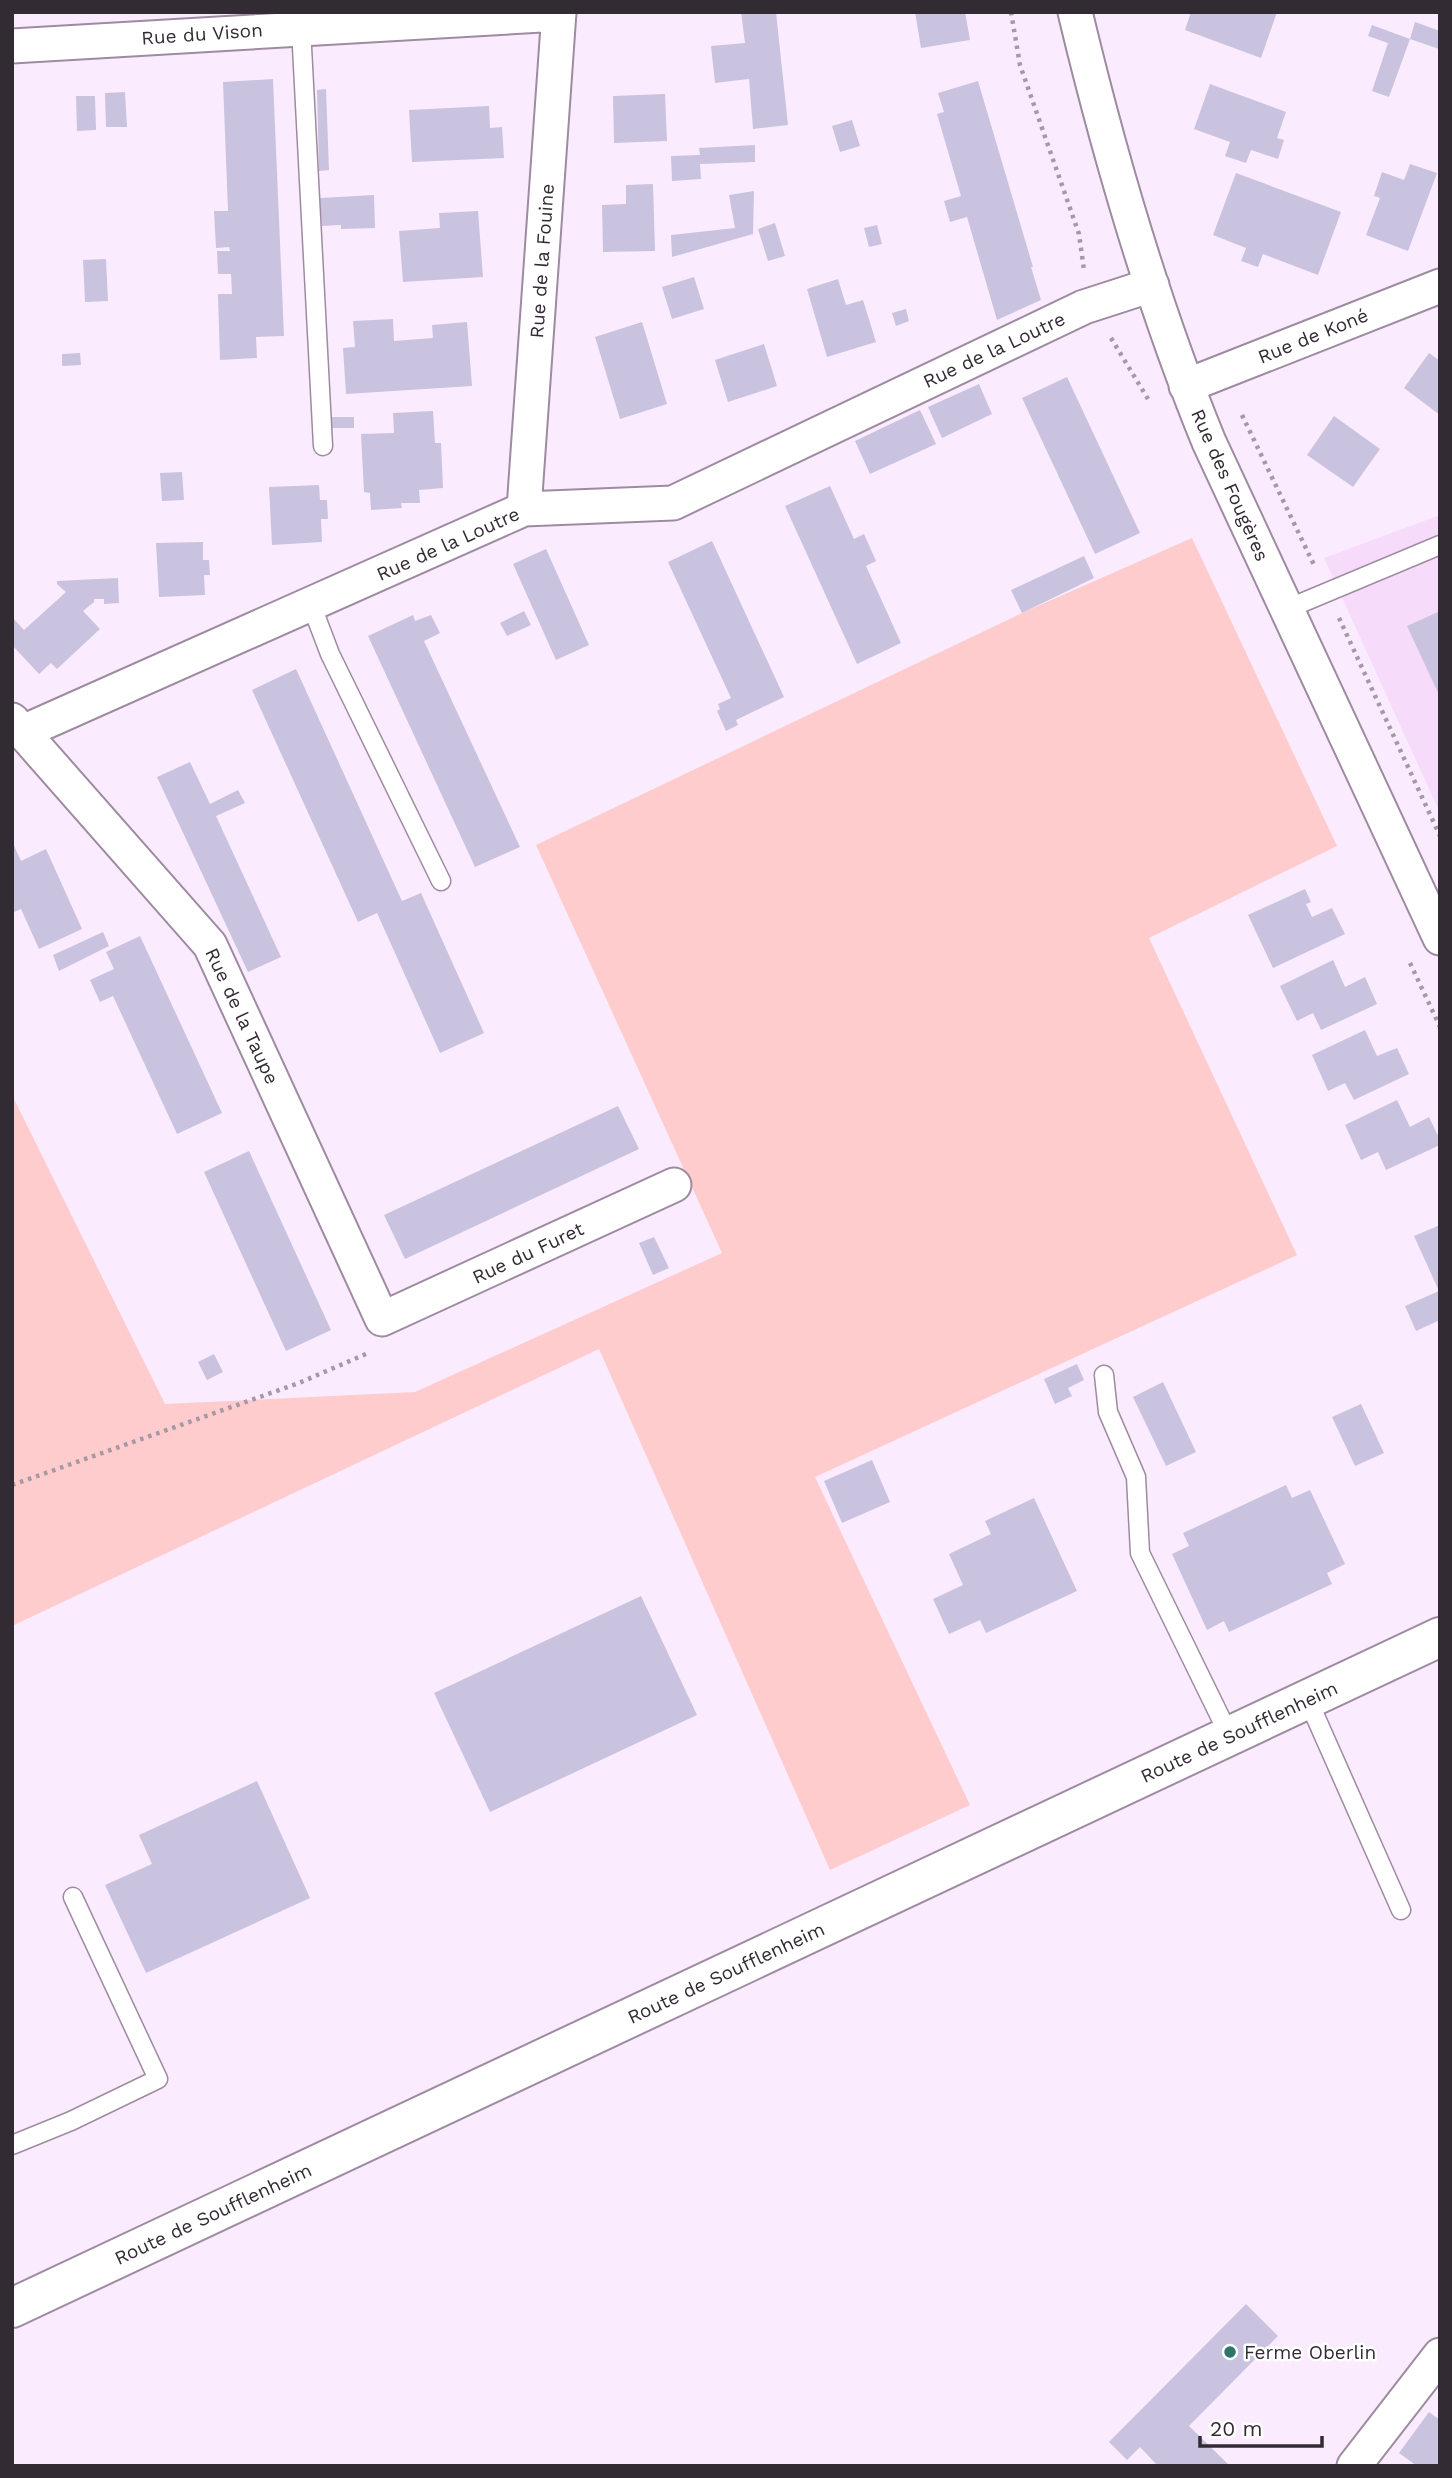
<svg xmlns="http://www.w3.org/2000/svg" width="1452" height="2478" viewBox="0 0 1452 2478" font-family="'Work Sans',sans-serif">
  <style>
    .built { fill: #f6dcfa }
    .green { fill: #ffcccd }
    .building { fill: #c9c3df }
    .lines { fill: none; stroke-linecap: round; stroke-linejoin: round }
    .lane-casing { stroke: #9e8ba1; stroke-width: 21 }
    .street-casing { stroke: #9e8ba1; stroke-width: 37 }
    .secondary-casing { stroke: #9e8ba1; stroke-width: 42 }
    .path { stroke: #a598a7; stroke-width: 4.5; stroke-dasharray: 3.5 5; stroke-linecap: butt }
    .lane { stroke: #fff; stroke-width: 18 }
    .street { stroke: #fff; stroke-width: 33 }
    .secondary { stroke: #fff; stroke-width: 38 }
    .poi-dot { fill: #2d756c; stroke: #fff; stroke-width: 2.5 }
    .labels { text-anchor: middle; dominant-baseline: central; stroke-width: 5; stroke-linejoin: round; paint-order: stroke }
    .street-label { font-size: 19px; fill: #332b34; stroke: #fff }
    .poi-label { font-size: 19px; fill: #332b34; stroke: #fff; text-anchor: start }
  </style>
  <rect width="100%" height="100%" fill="#fbebfe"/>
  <path class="built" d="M1440 515V813L1324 558Z"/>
  <path class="green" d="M1192 538 1337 846 1149 938 1297 1255 815 1477 970 1805 830 1870 599 1349 12 1626V1095L165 1404 415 1392 722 1253 536 845 1022 613Z"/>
  <path class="building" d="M741 12H776L788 125 753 129 749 79 715 83 711 46 745 43Z
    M915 12H965L970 40 921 48Z
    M1191 12H1277L1261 58 1185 30Z
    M1415 22 1440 31 1439 49 1410 39 1389 97 1372 91 1388 43 1368 36 1372 25 1410 39Z
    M273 79 284 336 256 337 257 358 220 360 218 294H232L231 274H218L217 251H230L229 247 216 248 214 211H228L223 82Z
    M978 81 1033 267H1031L1041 300 997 320 967 217 950 222 944 201 961 196 937 114 944 112 938 93Z
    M1210 84 1286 112 1277 138 1284 140 1278 159 1251 150 1246 163 1225 156 1230 142 1194 129Z
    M326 89 329 170 319 171 317 90Z
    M125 92 127 127H106L105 93Z
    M665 94 667 141 614 143 613 96Z
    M76 96H95L96 130 77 131Z
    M489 106 490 128 502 127 504 158 412 162 409 110Z
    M852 120 860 146 840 152 832 126Z
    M755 145V162L700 164 701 179 672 181 671 156 700 155 699 148Z
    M1410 164 1437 173 1408 251 1366 235 1380 198 1374 196 1382 172 1404 180Z
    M1236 173 1341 212 1318 275 1263 254 1258 267 1241 261 1246 248 1213 235Z
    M653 184 655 251 603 252 602 205 626 204V185Z
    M754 191 753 234 672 257 671 235 735 228 729 195Z
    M374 195 375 228 341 229V225L322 226 320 198Z
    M478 211 483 277 403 282 399 231 440 228 439 213Z
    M775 223 785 256 768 261 758 229Z
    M877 225 882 244 869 247 864 228Z
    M106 259 108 301 85 302 83 260Z
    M694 277 704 309 672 319 662 287Z
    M838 279 846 305 863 300 876 342 827 357 807 289Z
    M906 309 909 321 896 326 892 313Z
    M393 319 394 341 433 338 432 325 467 322 472 386 346 394 343 348 355 347 353 321Z
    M642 322 667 404 620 419 595 337Z
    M764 344 777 386 728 402 715 360Z
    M80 353 81 365 62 366V354Z
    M1429 353 1440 361V415L1404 388Z
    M1067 377 1140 533 1095 554 1022 398Z
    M979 384 992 414 942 438 928 407Z
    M920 410 936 444 870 474 855 441Z
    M433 411 435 443H441L443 488 419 490 420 503H401L402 508 371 510 370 493 364 492 361 434 394 433 393 413Z
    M1334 416 1380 449 1353 487 1307 455Z
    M330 417H354V428H330Z
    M182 472 184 500 162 501 160 473Z
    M319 485 320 500H327L328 519H321L322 542 272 545 269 487Z
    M830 486 854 539 864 534 876 561 866 566 901 643 857 664 785 506Z
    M712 541 784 697 736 720 738 725 726 731 717 711 720 709 718 704 731 698 668 562Z
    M203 542V560H209L210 575H204L205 595 159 597 156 543Z
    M546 549 589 645 556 660 513 564Z
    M1084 556 1094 578 1022 613 1011 590Z
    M118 578 119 603 104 604V599H94V602L83 611 100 629 57 669 51 663 39 674 12 645V617L24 630 66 592 57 584V581Z
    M524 611 531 625 507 636 500 623Z
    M1440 611V697L1407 626Z
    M413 615 415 621 431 615 440 633 424 641 520 847 475 867 368 636Z
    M296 669 402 901 421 893 484 1033 440 1053 377 913 358 922 252 690Z
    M190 762 210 804 238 790 245 803 216 816 281 957 248 972 157 777Z
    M12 841 21 861 46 849 82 929 39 949 21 909 12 913Z
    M1305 889 1311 902 1306 904 1312 917 1332 908 1345 934 1273 968 1248 915Z
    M103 932 109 946 59 971 53 955Z
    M140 936 222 1113 177 1134 113 996 100 1002 90 980 114 969 106 952Z
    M1333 960 1345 987 1365 977 1377 1004 1321 1030 1313 1013 1297 1021 1280 986Z
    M1365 1030 1377 1056 1397 1048 1409 1074 1354 1100 1345 1083 1328 1091 1312 1055Z
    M1397 1100 1410 1127 1429 1117 1440 1140V1145L1386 1170 1378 1152 1361 1160 1345 1125Z
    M618 1106 639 1149 405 1259 384 1215Z
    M249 1151 331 1330 286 1351 204 1172Z
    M1440 1225V1320L1416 1331 1405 1306 1439 1291 1414 1236Z
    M654 1237 669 1268 653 1275 639 1243Z
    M214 1354 223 1372 207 1380 198 1362Z
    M1077 1364 1084 1380 1068 1388 1072 1396 1055 1404 1044 1379Z
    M1163 1382 1196 1452 1166 1466 1133 1397Z
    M1361 1404 1384 1453 1355 1466 1332 1417Z
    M872 1460 890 1502 842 1523 824 1481Z
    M1286 1485 1292 1498 1310 1490 1345 1564 1327 1573 1332 1584 1229 1632 1224 1621 1207 1630 1172 1554 1189 1546 1183 1533Z
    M1034 1498 1077 1591 986 1633 980 1620 949 1634 933 1599 963 1585 949 1554 991 1534 985 1521Z
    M641 1596 697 1715 490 1812 434 1693Z
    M257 1781 310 1898 146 1973 105 1885 152 1864 139 1835Z
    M1246 2304 1278 2336 1189 2426 1230 2466H1158L1140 2447 1127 2460 1109 2442Z
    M1429 2412 1440 2420V2466H1417L1399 2453Z"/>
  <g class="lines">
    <g class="lane-casing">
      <path id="lane" d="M301 28 323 446
        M311 604 330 654 441 881
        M1287 609 1440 545
        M1104 1375 1108 1412 1136 1477 1140 1553 1230 1737
        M1308 1700 1401 1910
        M12 2145 71 2121 158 2079 73 1897"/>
    </g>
    <g class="street-casing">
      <path id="street" d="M1075 12C1110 158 1152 303 1209 442L1440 938
        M12 46 559 14
        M1186 386 1440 286
        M524 509 559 12
        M12 720 210 945 382 1319 674 1185
        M23 732 524 509 673 503 1084 307 1152 285
        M1354 2466 1440 2355"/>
    </g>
    <g class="secondary-casing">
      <path id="secondary" d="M12 2308 1440 1637"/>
    </g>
    <path class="path" d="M1011 12 1020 65 1079 234 1084 270
      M1111 338 1148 399
      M1242 415 1314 565
      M1339 618 1440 836
      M1410 963 1440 1027
      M12 1485 299 1383 366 1354"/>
    <use href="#lane" class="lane"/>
    <use href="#street" class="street"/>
    <use href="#secondary" class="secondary"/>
  </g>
  <circle class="poi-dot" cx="1230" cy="2352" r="7"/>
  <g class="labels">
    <g class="street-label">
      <text transform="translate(202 34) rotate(-4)">Rue du Vison</text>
      <text transform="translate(542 261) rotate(-86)">Rue de la Fouine</text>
      <text transform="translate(1313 336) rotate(-22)">Rue de Koné</text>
      <text transform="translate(994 350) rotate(-25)">Rue de la Loutre</text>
      <text transform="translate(1230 485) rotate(66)">Rue des Fougères</text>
      <text transform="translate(448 544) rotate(-24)">Rue de la Loutre</text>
      <text transform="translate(242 1016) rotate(65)">Rue de la Taupe</text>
      <text transform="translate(528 1253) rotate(-25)">Rue du Furet</text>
      <text transform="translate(1239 1732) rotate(-25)">Route de Soufflenheim</text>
      <text transform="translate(726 1973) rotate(-25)">Route de Soufflenheim</text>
      <text transform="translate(213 2214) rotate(-25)">Route de Soufflenheim</text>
    </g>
    <g class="poi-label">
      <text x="1244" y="2352">Ferme Oberlin</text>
    </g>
  </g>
  <rect width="1452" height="2478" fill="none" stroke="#332b34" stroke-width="28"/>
  <path d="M1200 2436v10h122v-10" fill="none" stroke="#332b34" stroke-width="3.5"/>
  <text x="1210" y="2436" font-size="21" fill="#332b34" stroke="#ffffff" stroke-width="5" paint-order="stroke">20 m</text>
</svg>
